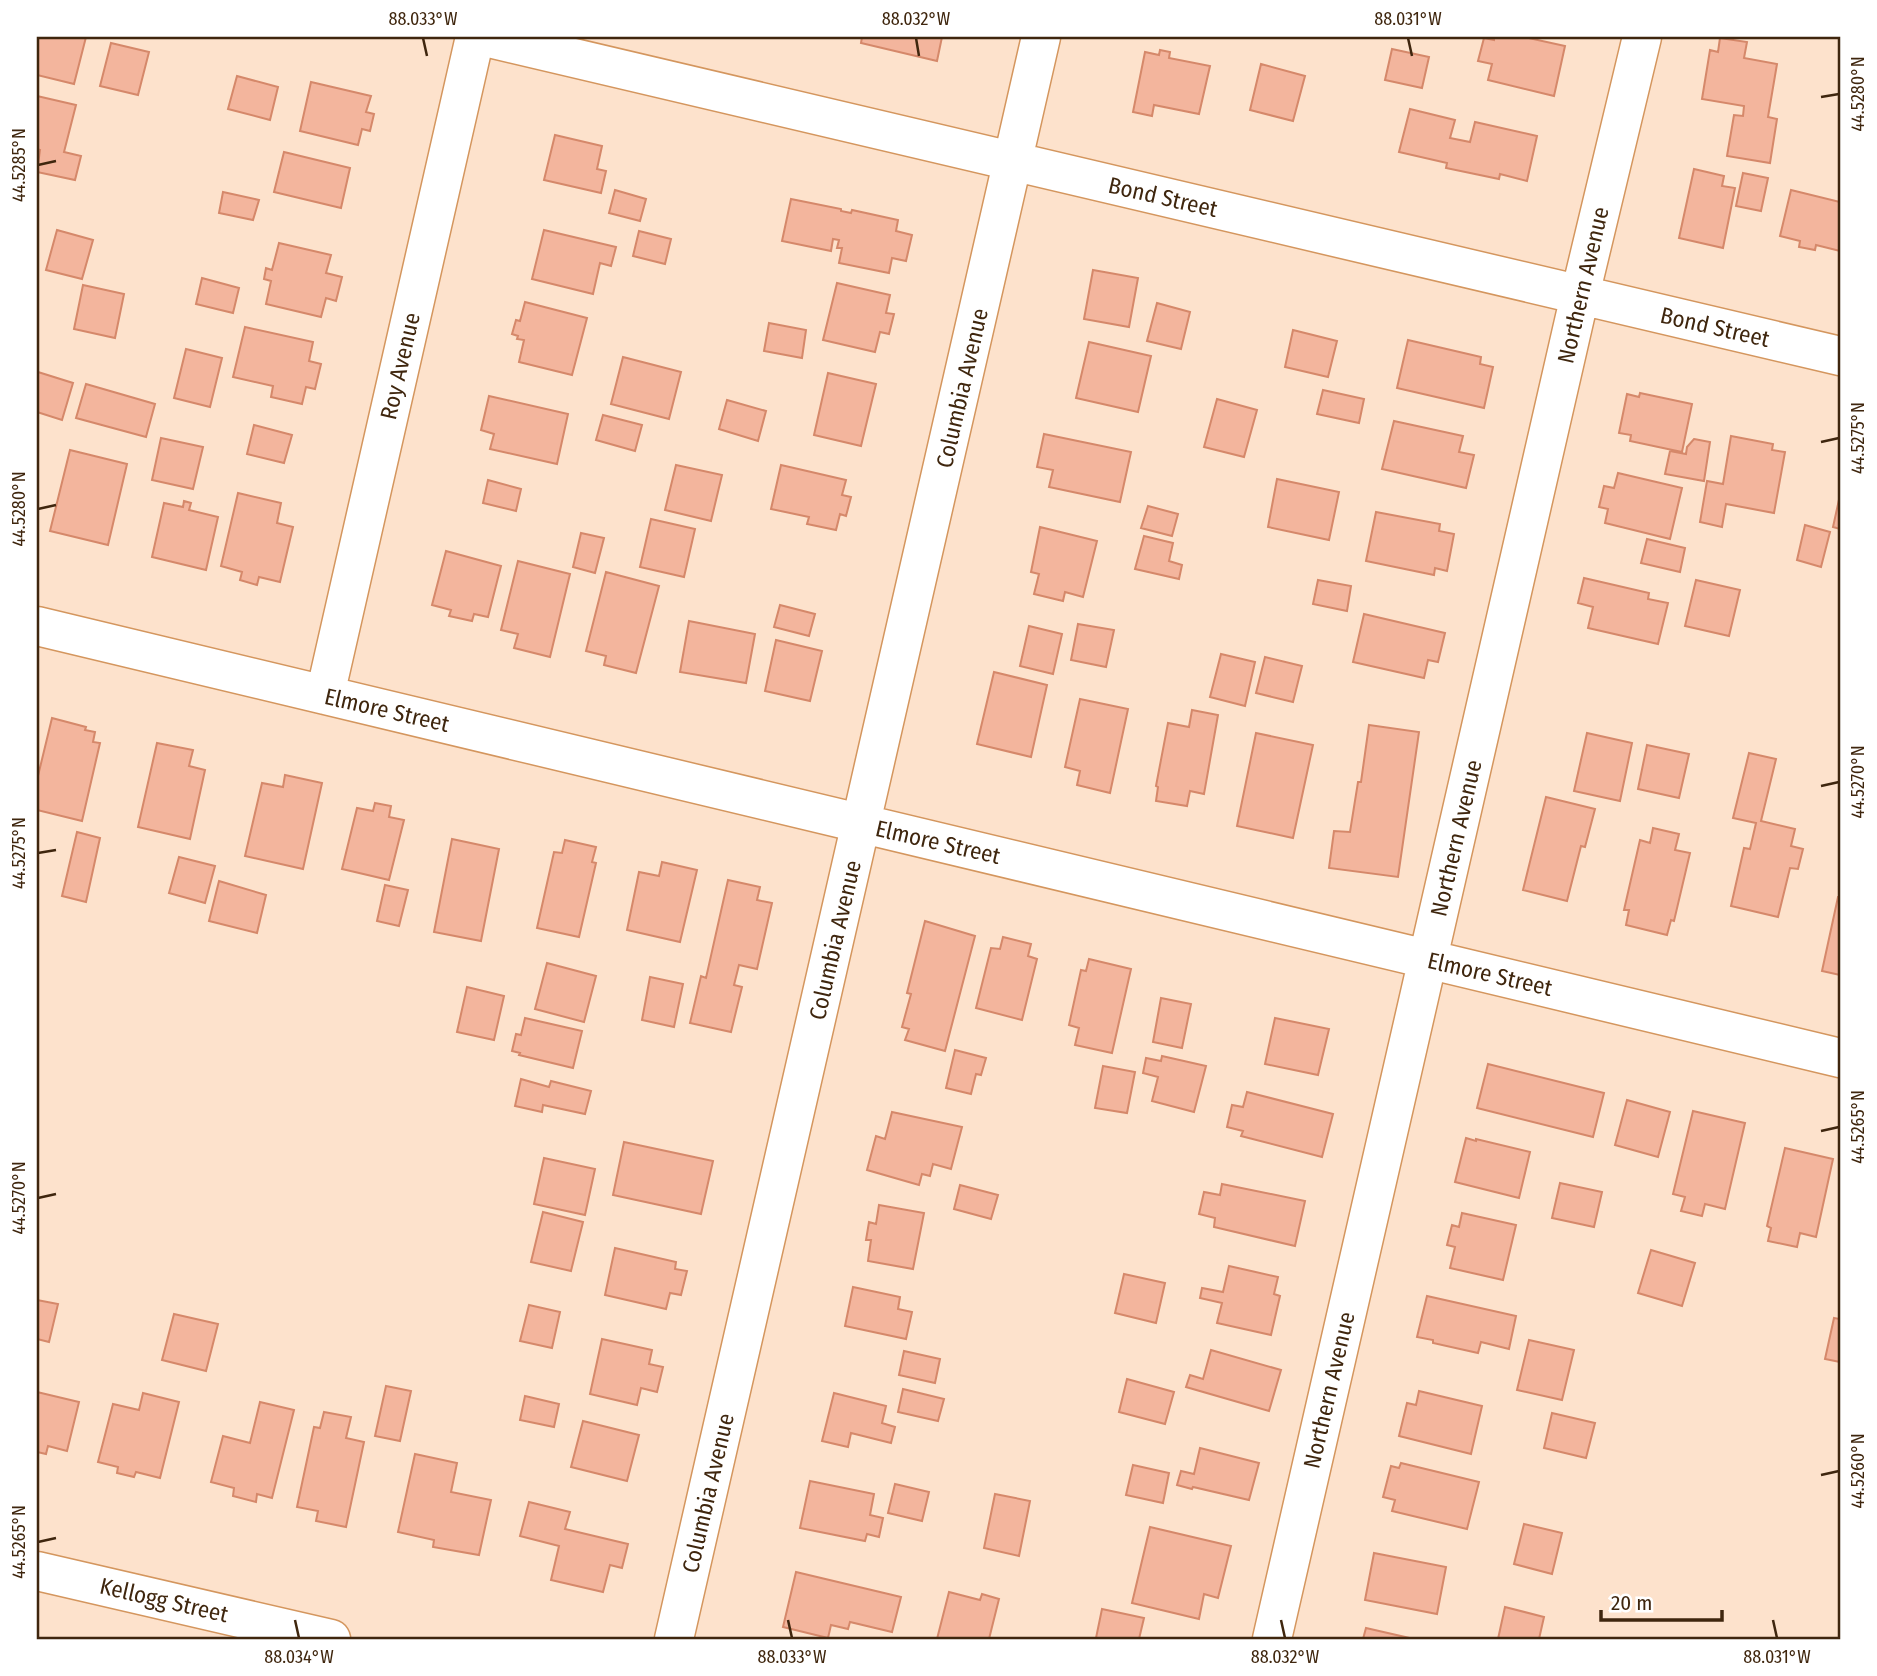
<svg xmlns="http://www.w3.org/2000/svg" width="1877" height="1676" viewBox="0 0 1877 1676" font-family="'Fira Sans Condensed',sans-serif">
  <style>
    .building { fill: #f3b59d; stroke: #d5886a; stroke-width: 2 }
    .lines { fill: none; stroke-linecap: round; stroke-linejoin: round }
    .minor-casing { stroke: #d4965e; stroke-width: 41 }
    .minor { stroke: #fff; stroke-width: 38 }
    .ticks { fill: none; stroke: #3f260e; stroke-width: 2.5 }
    .labels { text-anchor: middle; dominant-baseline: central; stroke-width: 6; stroke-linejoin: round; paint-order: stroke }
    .street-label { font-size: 23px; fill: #3f260e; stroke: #fff }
    .neatline { fill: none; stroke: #3f260e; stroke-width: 2.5 }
    .ticks-label { font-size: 18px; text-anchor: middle; fill: #3f260e }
  </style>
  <rect width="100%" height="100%" fill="#fde2cc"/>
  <path class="building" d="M37 37H86L74 84 37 75Z
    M862 37H942L937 61 861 43Z
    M1494 37H1524L1565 46 1554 96 1488 80 1492 64 1478 61 1484 38 1494 40Z
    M1720 38 1747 42 1744 58 1777 64 1768 117 1777 119 1770 163 1727 156 1734 115 1743 116 1744 106 1702 99 1710 50 1718 52Z
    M111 43 149 52 138 95 100 86Z
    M1392 49 1429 57 1422 88 1385 80Z
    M1160 50 1170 52 1169 58 1210 66 1199 114 1154 105 1152 116 1133 112 1145 52 1159 55Z
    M1261 64 1305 76 1293 121 1250 110Z
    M237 76 278 87 270 120 228 109Z
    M311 82 371 96 366 112 374 114 370 131 362 129 358 145 300 131Z
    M37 96 76 105 64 152 81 156 75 180 37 172 40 150 37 149Z
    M1410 109 1455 120 1450 138 1470 142 1475 122 1537 136 1527 181 1500 174 1499 179 1446 168 1447 163 1399 152Z
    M555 135 602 146 597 169 606 171 601 193 544 180Z
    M284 152 350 168 341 208 274 192Z
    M1694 169 1724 176 1722 186 1735 188 1723 248 1679 238Z
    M1743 173 1768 178 1761 211 1736 206Z
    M615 190 646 199 640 221 609 213Z
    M1791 190 1840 202V251L1816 245 1815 250 1799 247 1800 241 1780 236Z
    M223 192 259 200 253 220 219 213Z
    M791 199 841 209V211L851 213 852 210 898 220 896 231 912 235 906 261 892 258 889 273 839 263 842 248H837L839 240 833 239 831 251 782 241Z
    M57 230 93 240 82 279 46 270Z
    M544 230 616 247 611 266 600 263 593 294 532 279Z
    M639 231 671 239 665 264 633 256Z
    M279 243 331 255 326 273 342 277 336 301 326 298 321 317 266 304 271 281 264 279 266 268 272 270Z
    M1093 270 1138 278 1129 327 1084 319Z
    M202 278 239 288 233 313 196 304Z
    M837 283 890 295 886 313 894 314 889 334 880 332 875 352 823 340Z
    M83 285 124 294 115 338 74 329Z
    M525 302 587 318 572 375 519 362 524 340 517 339 518 336 512 334 516 320 520 321Z
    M1157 303 1190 312 1181 349 1147 341Z
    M769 323 806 330 802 358 764 351Z
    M245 327 313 342 309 361 321 364 315 389 306 387 302 404 271 397 273 386 233 377Z
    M1293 330 1337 341 1328 377 1285 367Z
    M1408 340 1481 357 1480 364 1493 367 1484 408 1397 388Z
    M1089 342 1151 356 1138 412 1076 398Z
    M186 349 222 358 210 407 174 398Z
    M623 357 681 372 669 419 611 404Z
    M38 372 73 383 62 420 37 412Z
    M828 373 876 384 861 446 814 435Z
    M86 384 155 404 146 437 76 418Z
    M1323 390 1364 399 1359 423 1317 414Z
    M1640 393 1692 404 1682 452 1630 441 1631 435 1619 433 1627 394 1639 397Z
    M489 396 568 414 557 464 490 449 494 434 481 430Z
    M1217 399 1257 410 1244 457 1204 447Z
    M727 400 766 411 758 441 719 429Z
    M603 415 642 425 635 451 596 440Z
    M1394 421 1463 436 1459 452 1474 455 1466 488 1382 469Z
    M254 425 292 435 284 463 247 454Z
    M1044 434 1131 452 1120 502 1049 487 1053 470 1037 467Z
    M1731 436 1773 444 1772 450 1785 452 1774 513 1726 504 1722 527 1700 522 1707 481 1723 484Z
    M161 438 203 447 193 489 152 480Z
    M1694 439 1710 442 1704 481 1665 474 1670 451 1686 454 1687 447Z
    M70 450 127 464 108 545 50 531Z
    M676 465 722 475 711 521 665 510Z
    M781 465 846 480 842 495 851 497 846 516 840 514 836 530 807 524 809 517 771 509Z
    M1618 473 1682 488 1670 539 1605 523 1608 509 1599 507 1604 486 1614 488Z
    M1277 479 1339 492 1329 540 1268 527Z
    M488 480 521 489 516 511 483 503Z
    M238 493 281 503 277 523 293 527 280 582 259 577 257 585 240 580 242 572 221 566Z
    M1840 495V529L1833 527Z
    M184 501 191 503 189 510 218 517 206 570 152 557 164 503 183 507Z
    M1148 506 1178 514 1172 536 1141 528Z
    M1376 512 1440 524 1439 531 1454 534 1447 571 1435 568 1434 575 1366 561Z
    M651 519 695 529 684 577 640 567Z
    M1805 525 1830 532 1821 567 1797 560Z
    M1040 527 1097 541 1083 597 1065 592 1063 601 1034 594 1039 574 1031 572Z
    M581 533 604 538 595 573 573 567Z
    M1144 536 1173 543 1169 561 1182 565 1179 579 1135 569Z
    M1647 539 1685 548 1680 572 1641 563Z
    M446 551 501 566 488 617 474 614 472 621 449 616 451 610 432 605Z
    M518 561 570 574 550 657 514 648 518 634 501 630Z
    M606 572 659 586 636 673 604 665 606 656 586 651Z
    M1584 578 1649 593 1648 599 1668 603 1658 644 1588 628 1593 607 1578 603Z
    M1318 580 1351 586 1347 611 1313 604Z
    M1696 580 1740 590 1729 636 1685 626Z
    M780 605 815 614 809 636 774 627Z
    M1364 614 1445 633 1438 662 1428 660 1424 678 1353 662Z
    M689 621 755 634 746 683 680 672Z
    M1078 624 1114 630 1106 667 1071 660Z
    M1029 626 1062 634 1053 674 1020 666Z
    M776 640 822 651 810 701 765 691Z
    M1221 654 1255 662 1245 706 1210 697Z
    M1265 657 1302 666 1293 702 1256 693Z
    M994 672 1047 685 1031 757 977 744Z
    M1080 699 1128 709 1110 793 1077 785 1080 771 1065 767Z
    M1192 710 1218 715 1204 794 1190 791 1187 806 1156 801 1158 787 1156 786 1168 723 1189 727Z
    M52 718 86 727 85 730 95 732 93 742 100 743 82 821 37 810V780Z
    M1369 725 1419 732 1398 877 1329 868 1334 831 1350 832 1358 782H1361Z
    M1256 733 1313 745 1293 838 1237 826Z
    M1587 733 1632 743 1620 801 1574 791Z
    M157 743 193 750 189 766 205 770 190 839 138 827Z
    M1647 745 1689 754 1679 798 1638 789Z
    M1749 753 1776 759 1761 821 1795 829 1791 846 1803 849 1798 869 1790 868 1778 917 1731 906 1744 848 1750 849 1756 823 1733 818Z
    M285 775 322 783 303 869 245 856 262 783 283 787Z
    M1546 797 1595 809 1585 847 1581 846 1567 901 1523 890Z
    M375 803 391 806 389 817 404 820 389 880 342 869 357 808 373 811Z
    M1653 828 1679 834 1675 850 1690 853 1674 921 1671 920 1667 935 1626 925 1629 910H1624L1640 840 1650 843Z
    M77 832 100 838 86 902 62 896Z
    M452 839 499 849 481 941 434 932Z
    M565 840 596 847 592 862 596 863 579 937 537 928 554 852 562 853Z
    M179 857 215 866 205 903 169 893Z
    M662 862 697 870 680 942 627 930 639 872 659 876Z
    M728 880 760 887 757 900 772 903 757 969 739 965 734 985 742 987 731 1032 690 1023 701 976 706 978Z
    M219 881 266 895 257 933 209 921Z
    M385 885 408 890 399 926 377 921Z
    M1838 897H1840V975L1822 971Z
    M925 921 975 936 945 1051 905 1040 909 1029 902 1027 911 994 907 993Z
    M1003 937 1031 944 1028 956 1037 959 1022 1020 976 1008 991 948 1000 949Z
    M1089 959 1131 969 1112 1053 1075 1045 1079 1028 1069 1025 1081 970 1086 971Z
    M547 963 596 976 584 1022 535 1009Z
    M650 977 683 984 674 1027 642 1020Z
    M467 987 504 996 494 1040 457 1032Z
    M1161 998 1191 1004 1182 1048 1153 1042Z
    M525 1018 582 1031 573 1068 519 1055 520 1053 512 1051 516 1034 521 1035Z
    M1275 1018 1329 1029 1318 1075 1265 1064Z
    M955 1050 986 1058 981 1075 976 1074 971 1094 946 1088Z
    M1162 1056 1206 1066 1194 1112 1152 1101 1158 1077 1143 1073 1146 1058 1161 1061Z
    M1488 1064 1604 1093 1593 1137 1477 1108Z
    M1103 1066 1135 1072 1127 1113 1095 1108Z
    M521 1079 549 1087 551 1081 591 1091 585 1114 543 1105 542 1112 515 1106Z
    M1247 1092 1333 1114 1322 1157 1241 1136 1243 1131 1227 1127 1232 1105 1243 1107Z
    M1627 1100 1670 1112 1658 1157 1615 1145Z
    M1693 1111 1745 1123 1725 1209 1705 1204 1702 1216 1681 1211 1685 1197 1673 1194Z
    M892 1112 962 1127 951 1169 933 1164 930 1176 922 1174 919 1185 867 1170 876 1136 885 1139Z
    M1466 1138 1476 1141V1139L1530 1152 1519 1198 1455 1182Z
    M624 1142 713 1161 701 1214 613 1195Z
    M1785 1148 1833 1159 1816 1237 1800 1233 1797 1247 1768 1241 1771 1228 1767 1226Z
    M544 1158 595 1169 585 1215 534 1204Z
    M1560 1183 1602 1192 1594 1227 1552 1218Z
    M1222 1184 1305 1201 1295 1246 1214 1227 1215 1218 1199 1214 1204 1192 1220 1195Z
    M960 1185 998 1195 991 1219 954 1209Z
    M879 1205 924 1213 913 1269 868 1261 871 1240H866L869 1222 876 1224Z
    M543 1212 583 1222 571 1271 531 1262Z
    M1462 1213 1516 1225 1503 1280 1450 1268 1455 1247 1447 1245 1452 1225 1459 1227Z
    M615 1248 676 1262 675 1269 687 1271 681 1295 670 1293 666 1309 605 1295Z
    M1651 1250 1695 1263 1682 1306 1638 1293Z
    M1229 1266 1278 1277 1274 1294 1280 1296 1271 1335 1217 1323 1222 1303 1200 1298 1202 1288 1223 1292Z
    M1124 1274 1165 1283 1156 1323 1115 1313Z
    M853 1287 900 1297 898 1309 912 1312 906 1339 845 1326Z
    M1427 1296 1516 1316 1509 1349 1481 1342 1478 1353 1433 1343V1340L1417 1337Z
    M37 1300 58 1304 49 1342 37 1339Z
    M529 1305 560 1312 552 1348 520 1341Z
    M174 1314 218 1324 206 1371 162 1360Z
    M1834 1318 1840 1319V1362L1825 1359Z
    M602 1339 652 1350 649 1364 663 1367 657 1392 641 1388 637 1405 590 1394Z
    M1529 1340 1574 1350 1562 1400 1517 1390Z
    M1211 1350 1281 1370 1269 1411 1186 1387 1190 1375 1203 1379Z
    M904 1351 940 1359 935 1383 899 1375Z
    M1127 1379 1174 1392 1165 1424 1119 1412Z
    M386 1386 411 1391 400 1441 375 1436Z
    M903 1389 944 1399 938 1421 898 1412Z
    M1419 1391 1482 1406 1471 1454 1399 1436 1407 1403 1416 1405Z
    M37 1392 79 1402 67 1451 48 1446 46 1454 37 1452Z
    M143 1393 179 1402 160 1478 136 1472 134 1477 117 1473 118 1467 98 1462 113 1404 139 1410Z
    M834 1393 886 1406 882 1423 895 1427 891 1443 851 1433 848 1447 822 1441Z
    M525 1396 559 1404 554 1427 520 1420Z
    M260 1402 294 1410 272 1498 257 1494 256 1502 233 1496 234 1488 211 1482 223 1436 250 1443Z
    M324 1412 351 1417 346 1438 364 1442 346 1527 316 1521 318 1511 297 1507 314 1427 320 1428Z
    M1552 1413 1595 1423 1586 1458 1544 1448Z
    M583 1421 639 1435 627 1481 571 1467Z
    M1200 1448 1259 1463 1249 1500 1193 1487 1192 1489 1177 1485 1181 1471 1194 1474Z
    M415 1454 457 1463 451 1492 491 1500 479 1555 433 1547 434 1540 398 1532Z
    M1401 1463 1479 1482 1467 1529 1392 1511 1395 1500 1383 1497 1391 1466 1399 1468Z
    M1133 1465 1169 1473 1163 1503 1126 1495Z
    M810 1481 874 1494 870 1515 883 1518 879 1537 867 1534 865 1541 800 1528Z
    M895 1484 929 1492 922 1521 888 1513Z
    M995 1494 1030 1501 1019 1556 984 1548Z
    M529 1502 570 1512 565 1529 628 1544 622 1568 610 1565 603 1592 551 1580 559 1546 520 1536Z
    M1524 1524 1562 1533 1552 1574 1514 1564Z
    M1150 1527 1231 1546 1218 1598 1204 1594 1199 1619 1132 1603Z
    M1374 1553 1446 1567 1437 1614 1365 1600Z
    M796 1572 901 1597 892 1632 850 1622 848 1629 831 1625 828 1638 783 1627Z
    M949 1592 980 1600 982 1594 999 1599 989 1639H937Z
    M1505 1607 1544 1617 1539 1639H1498Z
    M1102 1609 1144 1618 1139 1639 1096 1638Z
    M1366 1628 1414 1639H1363Z"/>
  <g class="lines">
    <g class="minor-casing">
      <path id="minor" d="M485 37 1840 356
        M37 626 1840 1058
        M325 695 475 37
        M37 1571 331 1639
        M674 1639 1041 37
        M1272 1639 1580 295 1642 37"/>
    </g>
    <use href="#minor" class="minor"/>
  </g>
  <path class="ticks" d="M423 38 427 56M916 38 919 56M1408 38 1412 56M1821 97 1839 94M38 165 56 161M1821 442 1839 438M38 509 56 505M1821 786 1839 782M38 853 56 850M1821 1131 1839 1127M38 1198 56 1194M1821 1475 1839 1471M38 1542 56 1538M295 1620 299 1638M788 1620 792 1638M1281 1620 1285 1638M1773 1620 1777 1638"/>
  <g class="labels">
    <g class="street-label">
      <text transform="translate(1163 197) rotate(13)">Bond Street</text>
      <text transform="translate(1583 285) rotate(-77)">Northern Avenue</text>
      <text transform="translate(1715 327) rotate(13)">Bond Street</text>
      <text transform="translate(400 366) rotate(-77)">Roy Avenue</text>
      <text transform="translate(962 388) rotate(-77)">Columbia Avenue</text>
      <text transform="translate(387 710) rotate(13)">Elmore Street</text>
      <text transform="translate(1456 838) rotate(-77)">Northern Avenue</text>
      <text transform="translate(938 842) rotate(13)">Elmore Street</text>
      <text transform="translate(835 940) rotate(-77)">Columbia Avenue</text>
      <text transform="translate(1490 974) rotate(13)">Elmore Street</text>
      <text transform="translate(1329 1390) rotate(-77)">Northern Avenue</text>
      <text transform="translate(708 1493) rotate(-77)">Columbia Avenue</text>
      <text transform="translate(164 1600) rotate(13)">Kellogg Street</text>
    </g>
  </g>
  <rect width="1877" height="1676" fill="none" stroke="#ffffff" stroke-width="77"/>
  <path d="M1601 1610v10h121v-10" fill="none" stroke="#3f260e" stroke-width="3.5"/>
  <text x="1611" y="1610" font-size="21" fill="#3f260e" stroke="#ffffff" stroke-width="5" paint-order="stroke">20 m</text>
  <rect x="38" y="38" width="1801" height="1600" class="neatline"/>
  <g class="ticks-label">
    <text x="423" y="25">88.033°W</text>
    <text x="916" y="25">88.032°W</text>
    <text x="1408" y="25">88.031°W</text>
    <text transform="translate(1858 94) rotate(-90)" y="6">44.5280°N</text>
    <text transform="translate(19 165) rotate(-90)" y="6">44.5285°N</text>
    <text transform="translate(1858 438) rotate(-90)" y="6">44.5275°N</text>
    <text transform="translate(19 509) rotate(-90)" y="6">44.5280°N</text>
    <text transform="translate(1858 782) rotate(-90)" y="6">44.5270°N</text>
    <text transform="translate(19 853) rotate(-90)" y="6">44.5275°N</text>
    <text transform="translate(1858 1127) rotate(-90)" y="6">44.5265°N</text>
    <text transform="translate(19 1198) rotate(-90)" y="6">44.5270°N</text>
    <text transform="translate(1858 1471) rotate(-90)" y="6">44.5260°N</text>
    <text transform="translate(19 1542) rotate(-90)" y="6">44.5265°N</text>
    <text x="299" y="1663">88.034°W</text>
    <text x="792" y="1663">88.033°W</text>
    <text x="1285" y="1663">88.032°W</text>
    <text x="1777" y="1663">88.031°W</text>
  </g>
</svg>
